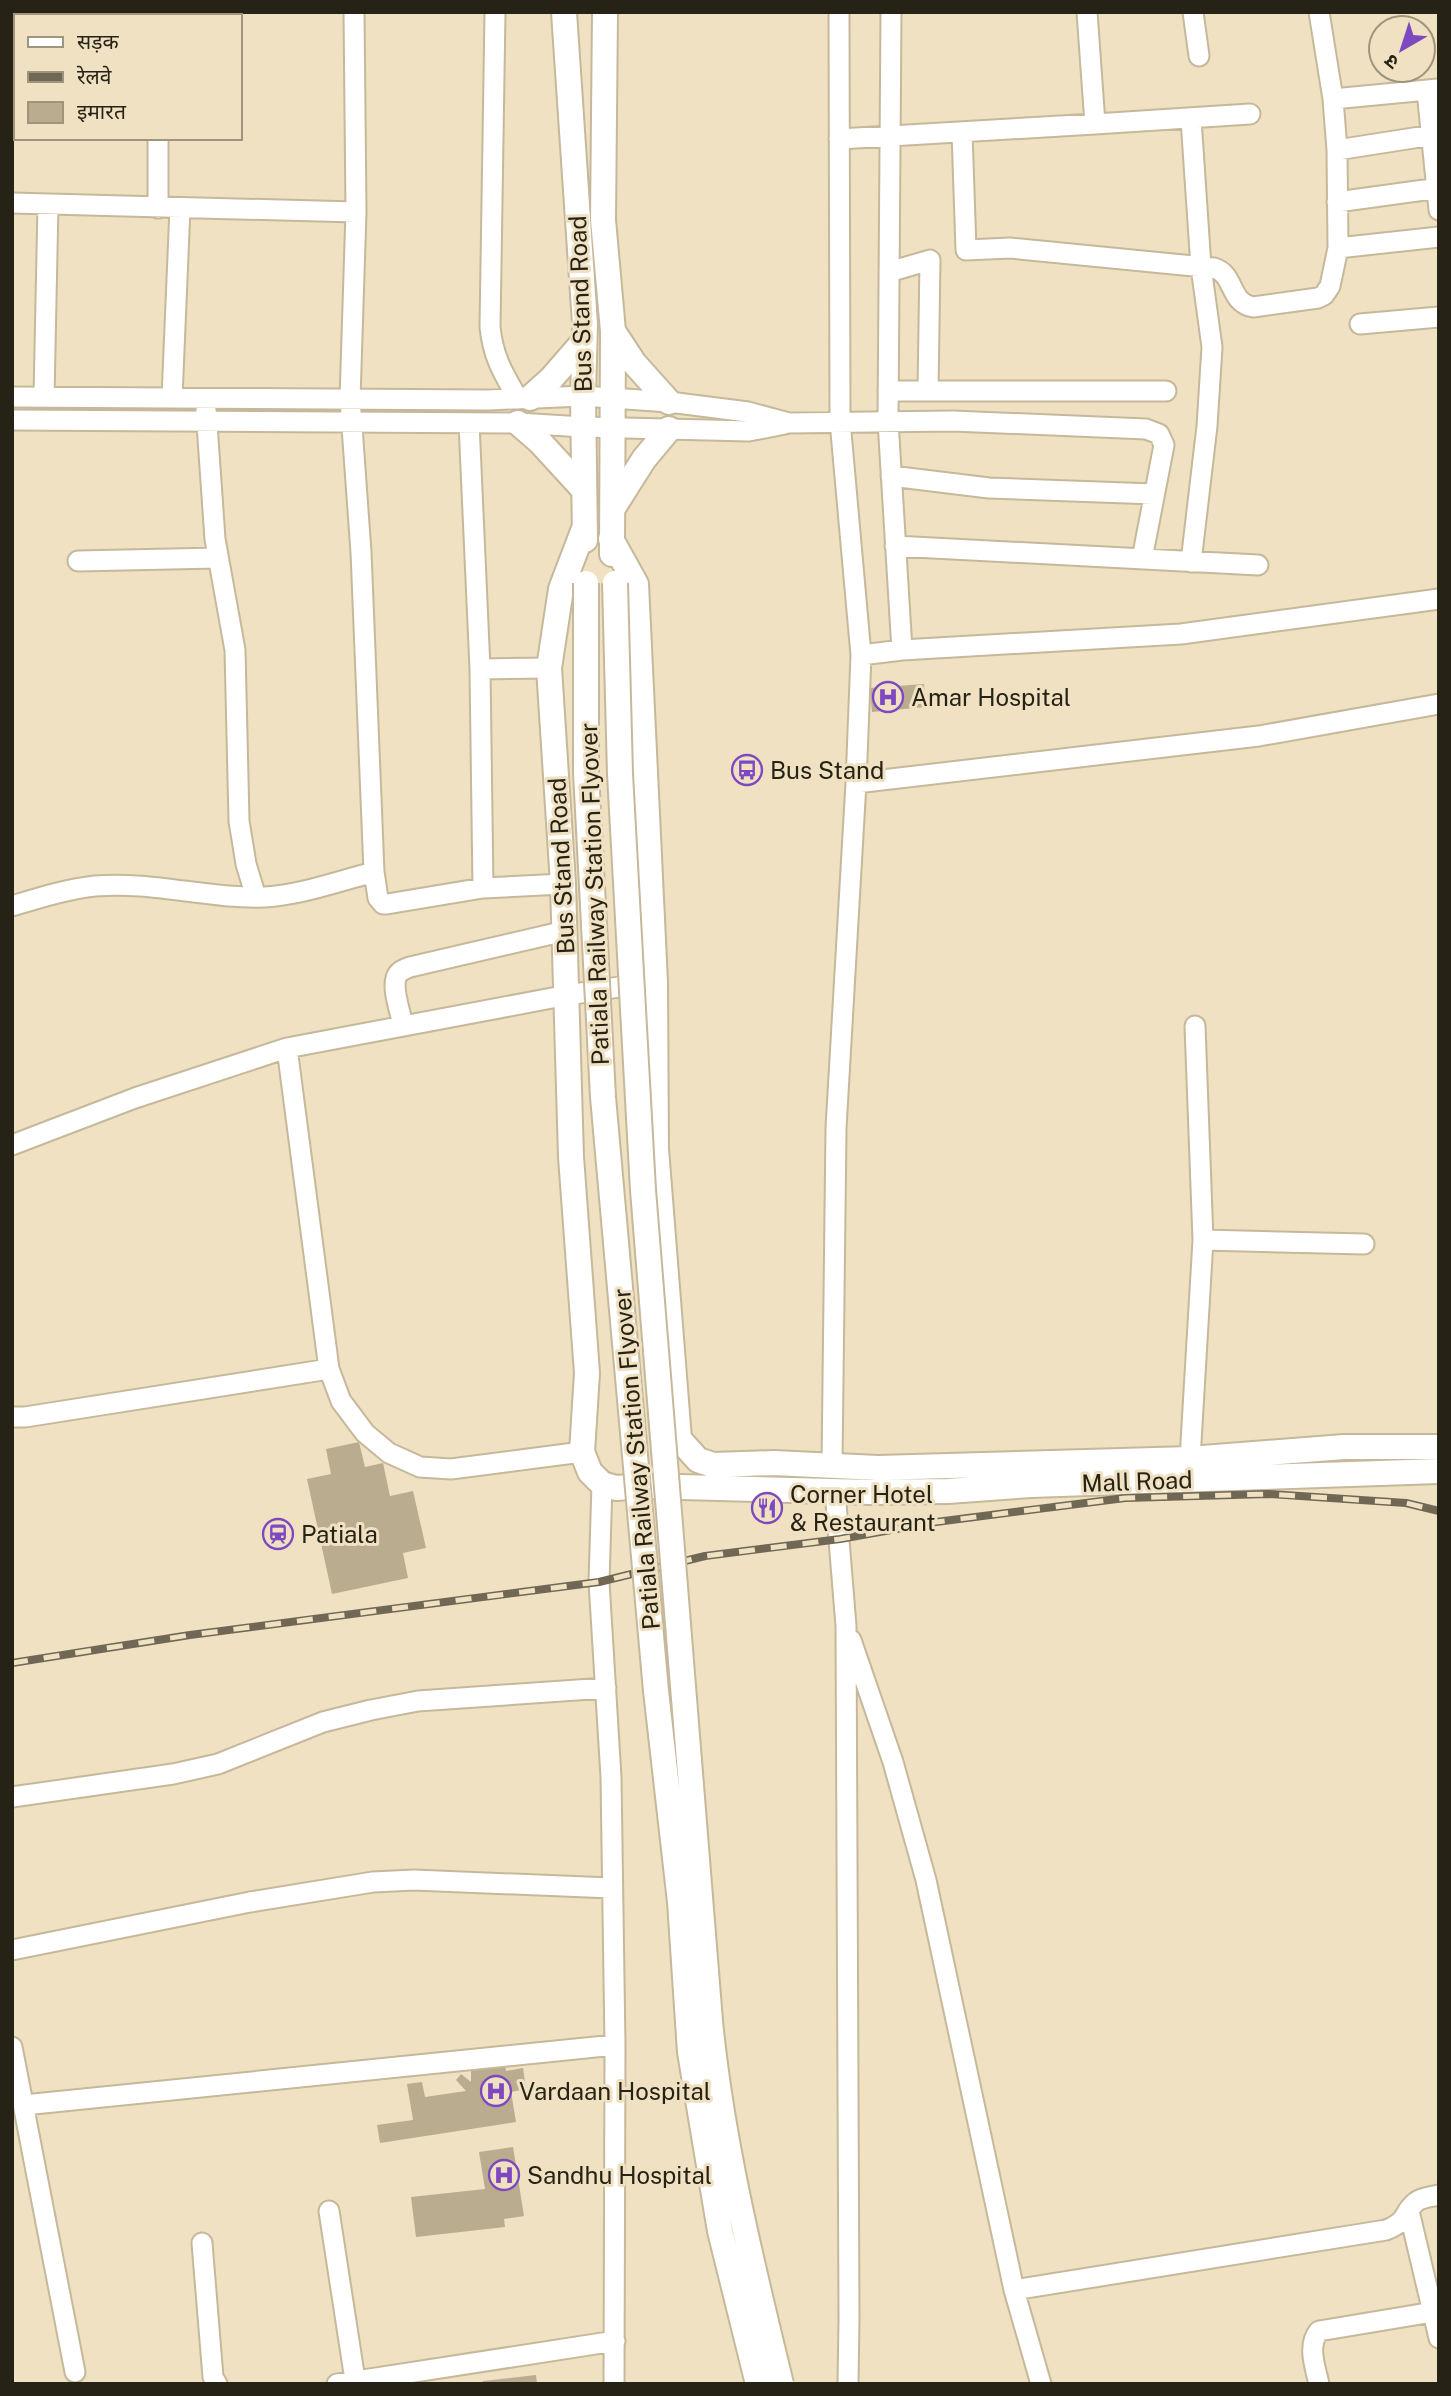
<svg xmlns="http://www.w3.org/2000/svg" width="1451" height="2396" viewBox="0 0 1451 2396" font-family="'Public Sans','Noto Sans Devanagari',sans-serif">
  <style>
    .building { fill: #baac8e }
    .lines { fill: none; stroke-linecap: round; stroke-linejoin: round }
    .minor-casing { stroke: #c6b89a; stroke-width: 23 }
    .major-casing { stroke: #c6b89a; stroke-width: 28 }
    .minor { stroke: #fff; stroke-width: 19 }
    .major { stroke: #fff; stroke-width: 24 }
    .rail-casing { stroke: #706855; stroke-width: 8 }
    .rail { stroke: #efe1c1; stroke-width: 5; stroke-dasharray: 16; stroke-linecap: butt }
    .major-bridge-casing { stroke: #c6b89a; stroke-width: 28; stroke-linecap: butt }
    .major-bridge { stroke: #fff; stroke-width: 24 }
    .labels { text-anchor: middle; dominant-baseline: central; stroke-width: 6; stroke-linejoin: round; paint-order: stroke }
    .street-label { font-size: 24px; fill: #272216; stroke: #efe1c1 }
    .poi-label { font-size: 24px; fill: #272216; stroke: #efe1c1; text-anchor: start }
  </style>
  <rect width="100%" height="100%" fill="#efe1c1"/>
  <path class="building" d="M924 684 926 707 872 712 870 688Z
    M359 1442 365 1467 383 1463 390 1496 413 1491 426 1548 403 1553 408 1578 332 1594 307 1479 331 1474 326 1449Z
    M505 2064 506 2071 523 2068 526 2089 511 2092 516 2122 380 2143 377 2125 413 2120 407 2084 422 2082 425 2097 466 2091 456 2080 461 2074 471 2082V2071Z
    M513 2147 524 2216 504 2219 505 2227 416 2237 411 2197 485 2189 479 2152Z
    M536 2375 537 2384H483V2381Z"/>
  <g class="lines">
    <g class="minor-casing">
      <path id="minor" d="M495 12 490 327C493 357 503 373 518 399
        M839 12 840 421 861 655 902 650 1181 634 1439 599
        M891 12 888 421 902 650
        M1087 12 1095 124 1250 114
        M1193 12 1199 56
        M158 16V12
        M1427 91 1439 210
        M1333 99 1438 89
        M1191 119 1201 267 1212 347 1207 426 1191 562
        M962 132 966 250 1010 248 1214 268C1235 274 1229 303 1253 307L1318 298 1324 295 1330 286 1338 248 1337 150 1333 99 1319 12
        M839 139 1095 124
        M1337 150 1439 134
        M1337 202 1439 188
        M12 203 356 212 354 12
        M158 208V138
        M356 212 350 399 361 552 374 872
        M1338 248 1439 237
        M889 272 930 260 928 391
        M1360 324 1439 317
        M888 391H1166
        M12 397 488 400 583 396 669 402 748 412 789 423 953 421 1146 429 1159 434 1164 445 1142 559
        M44 397 48 204
        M172 398 180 208
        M206 410 215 539 235 650 239 821 246 864 256 897
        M12 420 518 423 583 427 749 431 785 424
        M469 423 480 669 483 888
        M891 476 989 488 1154 494
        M895 546 1258 565
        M78 561 217 558
        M480 669 549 668
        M856 783 1259 736 1439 704
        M12 906C39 898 67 889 95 886 152 881 208 899 265 897 301 895 339 881 374 872L378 898 383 904H387L483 888 563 884
        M403 1026C401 1013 392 991 396 978 398 971 404 969 410 967L565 931
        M287 1048 329 1369
        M12 1145 135 1098 287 1048 568 995 644 983
        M1203 1240 1364 1244
        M12 1417H25L329 1369 341 1401 365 1433 389 1453 420 1467 451 1469 582 1452
        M1190 1459 1203 1240 1195 1026
        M832 1465 836 1128 856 783 861 655
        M602 1484 599 1582 611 1777 615 2045 614 2384
        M835 1491 846 1626 849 2319 848 2384
        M851 1640 893 1762 926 1880 1014 2290 1041 2384
        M12 1797 173 1774 218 1764 323 1722 371 1710 418 1701 606 1688
        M12 1950 250 1902 373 1882 414 1880 611 1888
        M12 2047 75 2372
        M24 2105 615 2045
        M329 2211 355 2380
        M1409 2211 1439 2338
        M202 2243 213 2377 217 2384
        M1014 2290 1386 2230C1409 2221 1402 2213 1416 2202 1422 2197 1431 2197 1439 2195
        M337 2384 615 2341
        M1319 2384C1315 2366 1307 2346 1319 2331L1433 2312"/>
    </g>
    <g class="major-casing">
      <path id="major" d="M564 12 585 324 583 396 585 540
        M605 12 603 220 613 331 612 554
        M613 331 634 363 669 402
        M530 398 551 379 584 341
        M518 423 540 442 584 490
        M613 508 644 459 669 429
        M585 526 561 589 549 668 563 884 571 1157 587 1373 582 1452 590 1472 602 1484 616 1488 644 1486 870 1492 948 1491 1031 1485 1439 1471
        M611 539 636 584 655 982 656 1149 679 1439 698 1460 713 1465 774 1463 878 1468 1190 1459 1344 1447H1439"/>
    </g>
    <use href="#minor" class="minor"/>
    <use href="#major" class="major"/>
    <g class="rail-casing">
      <path id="rail" d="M12 1663 190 1635 599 1582 705 1556 840 1539 936 1522 1125 1498 1269 1494 1406 1503 1439 1511"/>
    </g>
    <use href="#rail" class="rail"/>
    <g class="major-bridge-casing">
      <path id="major-bridge" d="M586 583V772L603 1097 656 1691 680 1902 690 2052 720 2231 758 2384
        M615 583 620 774 643 1190 710 2021C722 2144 752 2264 781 2384"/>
    </g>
    <use href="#major-bridge" class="major-bridge"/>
  </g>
  <defs>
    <g id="hospital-ring" transform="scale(1.575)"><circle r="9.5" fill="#efe1c1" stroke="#7e49c0" stroke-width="1.5"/><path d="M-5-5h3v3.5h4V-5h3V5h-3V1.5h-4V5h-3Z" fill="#7e49c0"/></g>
    <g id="bus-ring" transform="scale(1.575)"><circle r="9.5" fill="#efe1c1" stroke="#7e49c0" stroke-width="1.5"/><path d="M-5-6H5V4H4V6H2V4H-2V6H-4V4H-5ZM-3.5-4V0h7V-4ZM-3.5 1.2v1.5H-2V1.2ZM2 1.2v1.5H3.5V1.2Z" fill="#7e49c0"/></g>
    <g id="restaurant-ring" transform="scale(1.575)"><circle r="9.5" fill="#efe1c1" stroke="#7e49c0" stroke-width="1.5"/><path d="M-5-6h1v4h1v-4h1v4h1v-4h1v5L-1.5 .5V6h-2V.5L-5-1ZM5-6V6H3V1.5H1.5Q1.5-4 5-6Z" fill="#7e49c0"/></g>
    <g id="station-ring" transform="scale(1.575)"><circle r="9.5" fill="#efe1c1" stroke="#7e49c0" stroke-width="1.5"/><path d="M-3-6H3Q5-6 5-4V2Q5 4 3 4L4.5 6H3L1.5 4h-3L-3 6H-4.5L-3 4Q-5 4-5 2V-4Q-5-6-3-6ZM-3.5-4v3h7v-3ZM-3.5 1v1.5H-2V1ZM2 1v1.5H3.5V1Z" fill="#7e49c0"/></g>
  </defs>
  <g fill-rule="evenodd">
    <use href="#hospital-ring" x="888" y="697"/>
    <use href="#bus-ring" x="747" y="770"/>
    <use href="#restaurant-ring" x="767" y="1508"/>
    <use href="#station-ring" x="278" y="1534"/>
    <use href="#hospital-ring" x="496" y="2091"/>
    <use href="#hospital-ring" x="504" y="2175"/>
  </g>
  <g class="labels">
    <g class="street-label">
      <text transform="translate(580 304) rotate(-92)">Bus Stand Road</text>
      <text transform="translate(561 866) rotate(-93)">Bus Stand Road</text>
      <text transform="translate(594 894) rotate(-92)">Patiala Railway Station Flyover</text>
      <text transform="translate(636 1459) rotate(-95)">Patiala Railway Station Flyover</text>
      <text transform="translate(1137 1481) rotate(-2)">Mall Road</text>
    </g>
    <g class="poi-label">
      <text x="911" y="697">Amar Hospital</text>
      <text x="770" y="770">Bus Stand</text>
      <text x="790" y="1494">Corner Hotel<tspan x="790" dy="28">&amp; Restaurant</tspan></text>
      <text x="301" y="1534">Patiala</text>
      <text x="519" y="2091">Vardaan Hospital</text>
      <text x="527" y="2175">Sandhu Hospital</text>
    </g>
  </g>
  <rect width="1451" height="2396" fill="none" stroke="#272216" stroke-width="28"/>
  <rect x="14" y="14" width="228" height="126" fill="#efe1c1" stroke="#9f957d" stroke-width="2"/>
  <rect x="28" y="37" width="35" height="10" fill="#ffffff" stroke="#9f957d" stroke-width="2"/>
  <text x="77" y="49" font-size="21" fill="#272216">सड़क</text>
  <rect x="28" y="72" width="35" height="10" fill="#706855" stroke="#9f957d" stroke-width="2"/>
  <text x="77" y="84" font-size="21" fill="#272216">रेलवे</text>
  <rect x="28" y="102" width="35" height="21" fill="#baac8e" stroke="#9f957d" stroke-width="2"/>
  <text x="77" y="119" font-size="21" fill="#272216">इमारत</text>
  <g transform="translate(1402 49) rotate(219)"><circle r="33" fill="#efe1c1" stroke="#9f957d" stroke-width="2"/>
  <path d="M0-5L12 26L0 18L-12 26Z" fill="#7e49c0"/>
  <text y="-10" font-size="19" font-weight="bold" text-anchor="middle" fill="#272216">उ</text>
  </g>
</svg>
